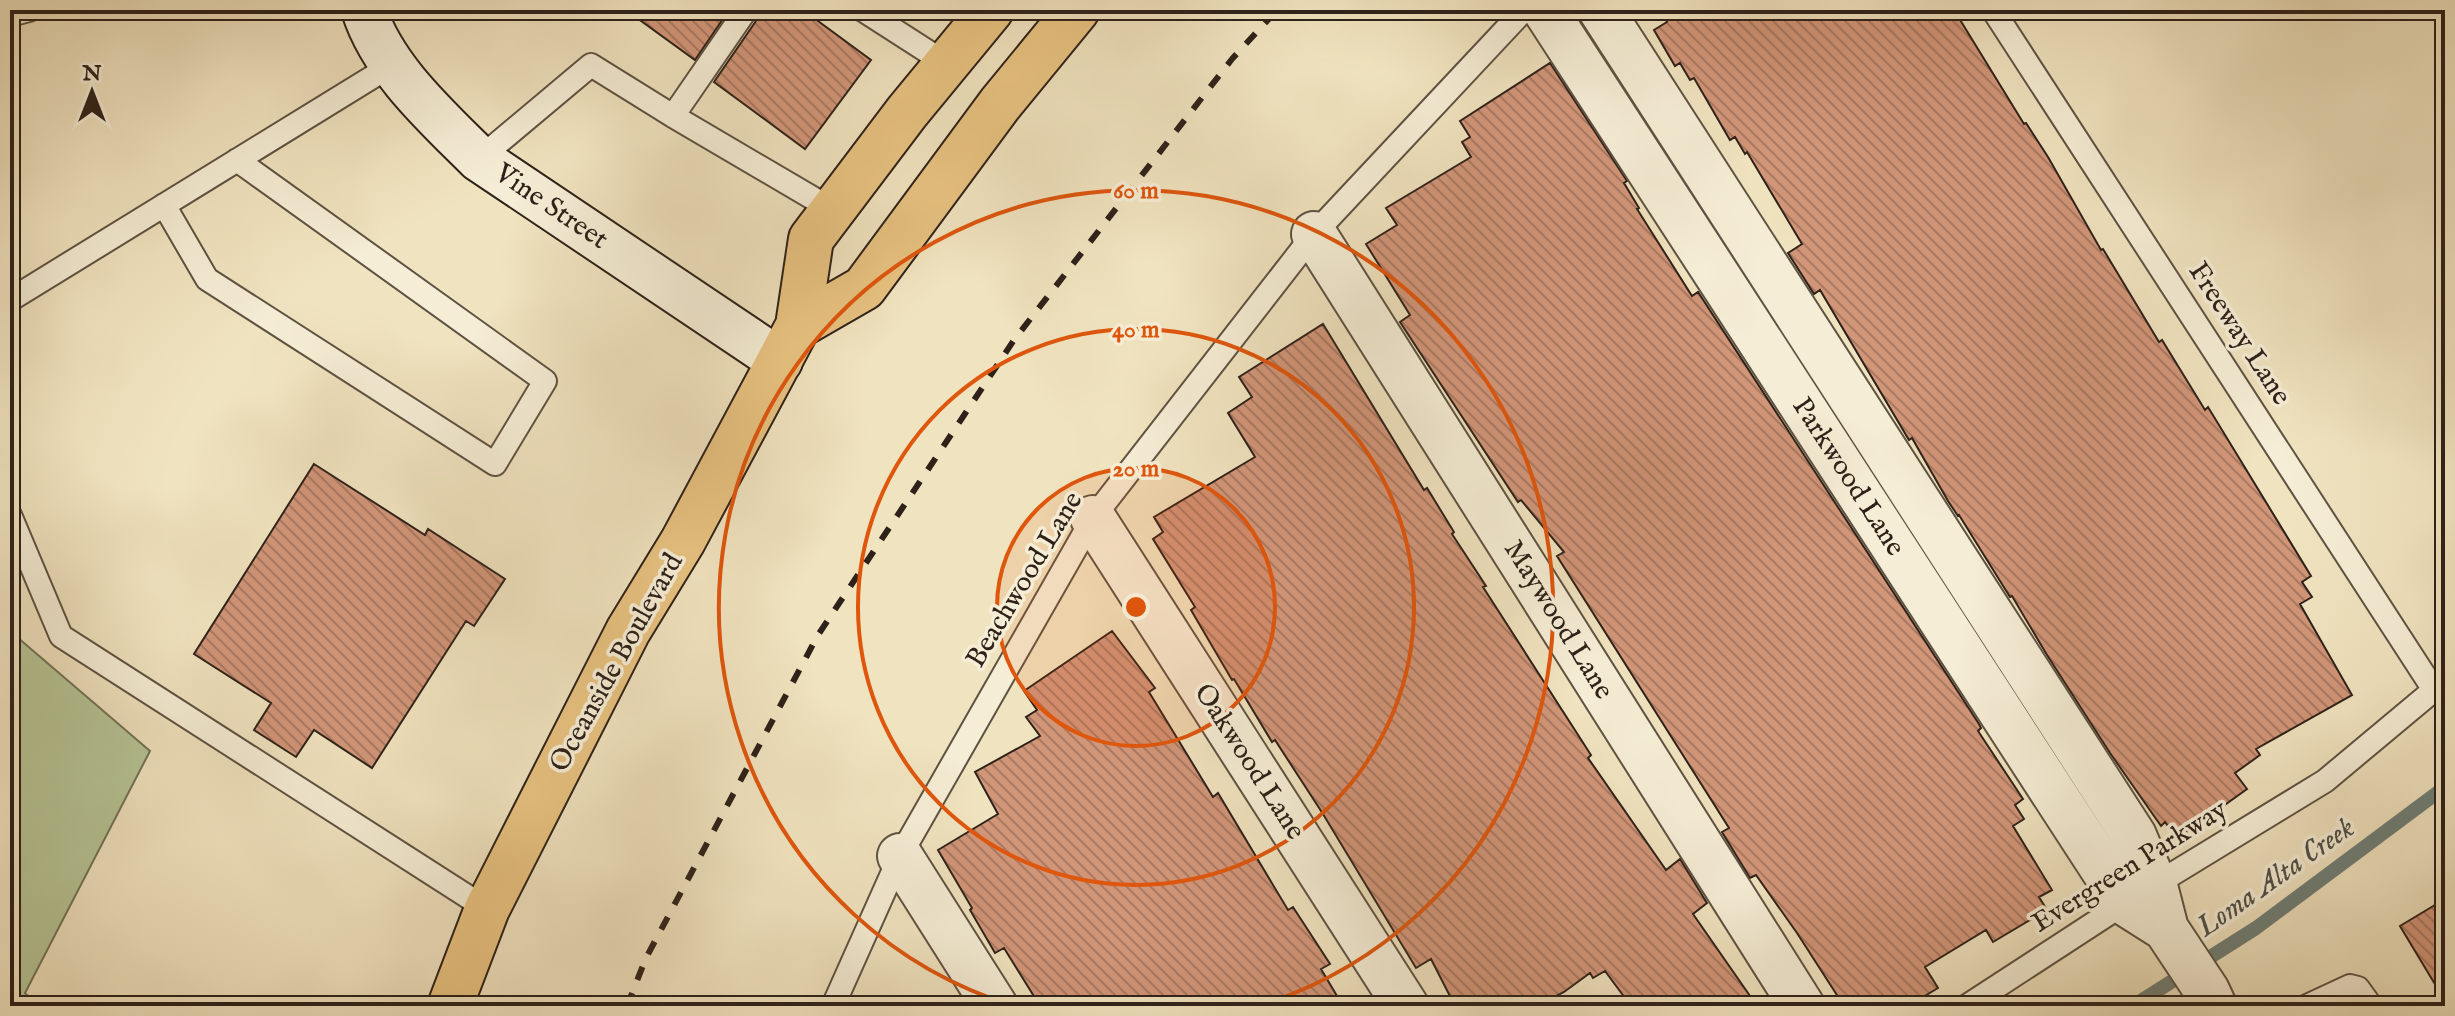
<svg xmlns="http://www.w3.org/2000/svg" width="2455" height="1016" viewBox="0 0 2455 1016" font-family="'IM FELL English',serif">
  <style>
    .green { fill: #b6c495; stroke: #727257; stroke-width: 2 }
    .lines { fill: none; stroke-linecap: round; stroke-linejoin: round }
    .stream { stroke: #6f7f77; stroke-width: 14 }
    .building { fill: url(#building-back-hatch); stroke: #2e2119; stroke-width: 2 }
    .lane-casing { stroke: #5e5242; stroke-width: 26 }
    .street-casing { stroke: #5e5242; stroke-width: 48 }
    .secondary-casing { stroke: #2e2119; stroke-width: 48 }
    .primary-casing { stroke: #2e2119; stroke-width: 48 }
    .lane { stroke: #f5edd5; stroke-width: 22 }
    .street { stroke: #f5edd5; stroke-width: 44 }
    .secondary { stroke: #f5edd5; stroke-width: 44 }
    .primary { stroke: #e8c280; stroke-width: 44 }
    .rail { stroke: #2e2119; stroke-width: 6; stroke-dasharray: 14 14; stroke-linecap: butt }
    .ring { fill: none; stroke: #df560d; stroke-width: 4 }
    .labels { text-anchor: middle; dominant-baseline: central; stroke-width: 7; stroke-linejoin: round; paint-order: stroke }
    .street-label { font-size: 28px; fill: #2e2119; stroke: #f5edd5 }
    .water-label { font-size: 30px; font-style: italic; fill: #4e5048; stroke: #f5edd5 }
    .centre { fill: #df560d; stroke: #f5edd5; stroke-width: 4 }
    .ring-label { font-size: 24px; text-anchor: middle; font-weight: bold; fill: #df560d; stroke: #f5edd5; stroke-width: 7; stroke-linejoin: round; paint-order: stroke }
  </style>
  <defs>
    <pattern id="building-back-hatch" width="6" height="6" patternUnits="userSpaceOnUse" patternTransform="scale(2)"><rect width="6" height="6" fill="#d19578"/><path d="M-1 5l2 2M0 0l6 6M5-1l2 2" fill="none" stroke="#aa7962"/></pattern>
  </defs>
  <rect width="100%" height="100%" fill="#f0e3bf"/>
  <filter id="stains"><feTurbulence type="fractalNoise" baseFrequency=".0025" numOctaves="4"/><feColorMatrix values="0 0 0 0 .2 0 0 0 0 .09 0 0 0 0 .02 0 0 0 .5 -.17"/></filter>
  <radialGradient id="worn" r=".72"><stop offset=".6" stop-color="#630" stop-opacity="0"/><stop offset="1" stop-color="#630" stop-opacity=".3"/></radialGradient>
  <path class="green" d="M10 631 150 751 25 993 37 1006H10Z"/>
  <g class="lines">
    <path class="stream" d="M2133 1006 2256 928 2445 787"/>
  </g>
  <path class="building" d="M626 10H729L695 60Z
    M760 10H803L871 60 805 149 714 82 758 18Z
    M1661 10H1954L2024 124 2026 123 2048 157 2101 250 2103 249 2159 342 2162 340 2205 410 2208 407 2311 576 2302 582 2312 597 2300 604 2352 695 2256 749 2260 755 2235 773 2247 789 2177 839 2165 822 2161 826 2110 753 2047 655 2012 596 2010 597 1959 515 1958 516 1948 501 1912 438 1909 440 1820 290 1814 294 1788 253 1802 244 1747 152 1745 154 1735 137 1730 140 1694 78 1690 80 1680 63 1675 66 1654 30 1667 22Z
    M1550 63 1627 181 1624 183 1639 208 1637 209 1692 296 1698 292 1979 724 1981 728 1978 731 2023 799 2015 805 2024 819 2013 826 2052 890 2039 897 2047 910 1993 942 1986 930 1925 967 1938 988 1908 1006H1844L1797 933 1756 875 1750 878 1722 832 1729 828 1557 556 1564 552 1521 500 1518 502 1400 322 1410 315 1366 244 1397 225 1386 208 1471 157 1462 142 1470 137 1460 121Z
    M1323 324 1424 490 1427 488 1454 532 1452 534 1486 586 1483 587 1591 755 1588 758 1666 870 1680 859 1707 903 1693 914 1757 1006H1631L1605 971 1593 978 1590 973 1564 992 1537 1006H1455L1431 959 1416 968 1323 814 1275 740 1272 742 1234 679 1232 680 1191 610 1195 607 1153 539 1163 532 1154 517 1255 457 1228 413 1252 397 1239 377Z
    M314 464 425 535 428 529 505 579 474 626 466 621 372 768 314 730 296 757 254 730 271 703 194 654Z
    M1112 631 1155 688 1149 692 1213 797 1218 793 1288 910 1293 907 1330 964 1321 969 1343 1006H1040L1004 948 995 953 970 910 972 908 938 850 998 814 975 772 1040 736 1026 717 1037 710 1024 691Z
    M2445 899V1001L2400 926Z"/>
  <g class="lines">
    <g class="lane-casing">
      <path id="lane" d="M746 10 673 116 833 210
        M863 10 947 64
        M10 15 29 10
        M479 159 591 65 673 116
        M164 205 207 279 495 464 545 381 237 160
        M10 300 392 65
        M10 515 61 636 487 909
        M833 1006 900 856 1093 518 1314 234 1524 10
        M1967 1006 2125 903 2325 781 2434 690 1993 10
        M2307 1006 2350 986 2358 988 2371 1006"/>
    </g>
    <g class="street-casing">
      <path id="street" d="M1545 10 2125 903 2166 929 2155 886 2134 836 1601 10
        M1314 234 1802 1006
        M1093 518 1406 1006
        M900 856 995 1006
        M2166 929 2207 991 2214 1006"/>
    </g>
    <g class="secondary-casing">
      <path id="secondary" d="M364 10C383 69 436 116 479 159L780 361"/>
    </g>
    <g class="primary-casing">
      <path id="primary" d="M798 326 864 288 1000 104 1077 10
        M450 1006 487 909 628 631 683 541 798 326 811 239 907 112 991 10"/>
    </g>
    <use href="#lane" class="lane"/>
    <use href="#street" class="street"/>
    <use href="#secondary" class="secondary"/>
    <use href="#primary" class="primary"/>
    <path class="rail" d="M627 1006 646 958 818 635 1014 340 1232 59 1277 10"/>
  </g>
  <circle cx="1136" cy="607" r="139" fill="#df560d" fill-opacity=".12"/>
  <g class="ring">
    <circle cx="1136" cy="607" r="139"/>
    <circle cx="1136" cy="607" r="278"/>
    <path d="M1014 1006A417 417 0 1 1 1258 1006"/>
  </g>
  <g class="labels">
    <g class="street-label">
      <text transform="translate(551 207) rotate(34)">Vine Street</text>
      <text transform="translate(2239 334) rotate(57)">Freeway Lane</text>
      <text transform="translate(1848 477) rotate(57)">Parkwood Lane</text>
      <text transform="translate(1025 580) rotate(-59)">Beachwood Lane</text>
      <text transform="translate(1558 620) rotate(58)">Maywood Lane</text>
      <text transform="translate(617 663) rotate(-61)">Oceanside Boulevard</text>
      <text transform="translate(1249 762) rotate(57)">Oakwood Lane</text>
      <text transform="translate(2130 867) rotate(-32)">Evergreen Parkway</text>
    </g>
    <g class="water-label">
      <text transform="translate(2276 878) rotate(-35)">Loma Alta Creek</text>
    </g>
  </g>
  <circle cx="1136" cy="607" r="12" class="centre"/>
  <g class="ring-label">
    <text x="1136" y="198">60 m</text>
    <text x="1136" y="337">40 m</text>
    <text x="1136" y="476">20 m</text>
  </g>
  <rect width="2455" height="1016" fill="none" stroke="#f0e3bf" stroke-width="40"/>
  <rect x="12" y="12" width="2431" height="992" fill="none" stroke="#2e2119" stroke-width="4"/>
  <rect x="20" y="20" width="2415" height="976" fill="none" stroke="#2e2119" stroke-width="2"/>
  <g transform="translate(92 92)" stroke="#f5edd5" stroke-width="6" paint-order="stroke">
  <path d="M0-6L14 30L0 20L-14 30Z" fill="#2e2119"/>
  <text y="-12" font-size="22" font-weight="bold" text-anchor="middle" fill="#2e2119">N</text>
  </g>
  <rect width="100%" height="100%" filter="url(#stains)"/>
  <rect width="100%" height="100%" fill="url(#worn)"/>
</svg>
